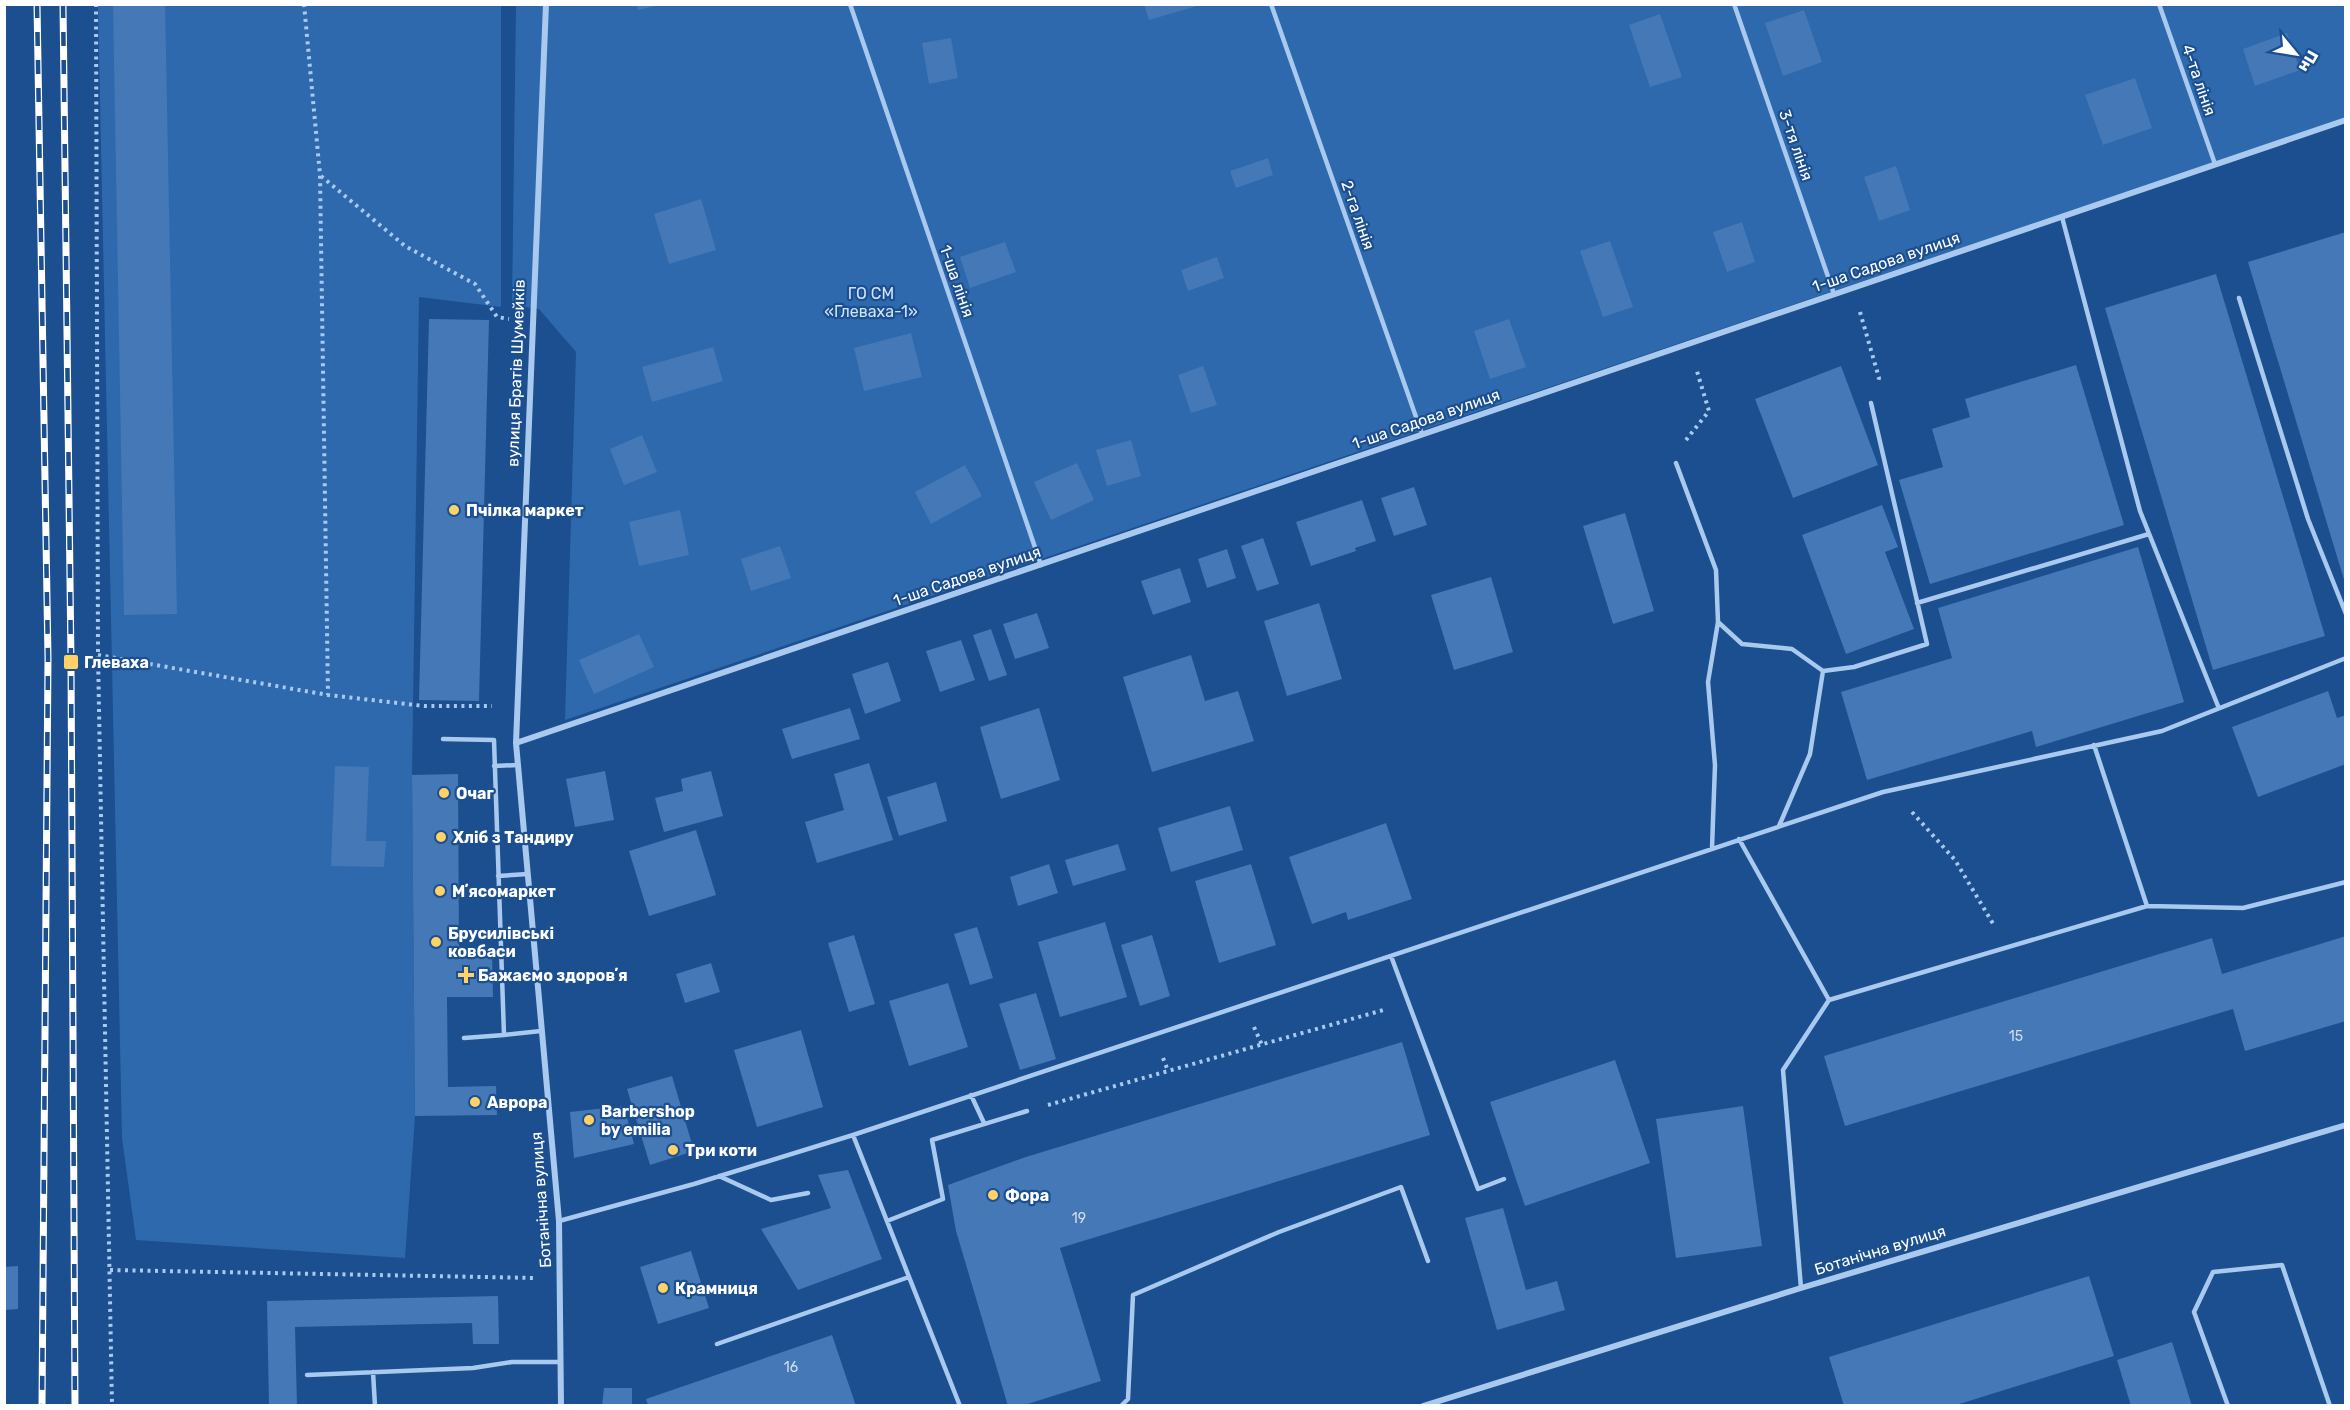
<svg xmlns="http://www.w3.org/2000/svg" width="2350" height="1410" viewBox="0 0 2350 1410" font-family="Rubik,sans-serif">
  <style>
    .green { fill: #2e69ad }
    .building { fill: #4478b7 }
    .lines { fill: none; stroke-linecap: round; stroke-linejoin: round }
    .path { stroke: #a9c9ee; stroke-width: 4; stroke-dasharray: 3 4.5; stroke-linecap: butt }
    .lane { stroke: #a9c9ee; stroke-width: 4.5 }
    .street { stroke: #a9c9ee; stroke-width: 6 }
    .rail-casing { stroke: #fff; stroke-width: 7 }
    .rail { stroke: #1b4f8f; stroke-width: 4.5; stroke-dasharray: 14; stroke-linecap: butt }
    .poi-dot { fill: #ffd166; stroke: #1b4f8f; stroke-width: 2 }
    .labels { text-anchor: middle; dominant-baseline: central; stroke-width: 4.5; stroke-linejoin: round; paint-order: stroke }
    .number-label { font-size: 14px; fill: #d0dded }
    .street-label { font-size: 16px; fill: #fff; stroke: #1b4f8f }
    .park-label { font-size: 16px; fill: #cfe3fa; stroke: #1b4f8f }
    .poi-label { font-size: 16px; font-weight: bold; fill: #fff; stroke: #1b4f8f; text-anchor: start }
  </style>
  <rect width="100%" height="100%" fill="#1b4f8f"/>
  <path class="green" d="M98 5H501V307L419 297 412 775 415 1116 405 1258 136 1240 122 1138Z
    M516 5H2345V118L565 720 576 352 539 309 512 305Z"/>
  <path class="building" d="M113 4H165L177 614 124 615Z
    M637 4H659V5L638 10Z
    M1144 4H1200V5L1149 20Z
    M1804 10 1822 62 1783 76 1765 23Z
    M1660 14 1682 77 1650 87 1629 25Z
    M2287 33 2300 70 2255 86 2243 49Z
    M951 38 958 78 929 84 922 43Z
    M2135 78 2152 128 2103 145 2085 95Z
    M1268 158 1273 175 1236 188 1230 171Z
    M1896 166 1910 210 1879 221 1864 177Z
    M701 199 716 250 669 264 654 214Z
    M1742 222 1755 262 1727 272 1713 232Z
    M2346 232V583H2345L2248 262Z
    M1610 241 1633 307 1603 317 1580 251Z
    M1005 242 1016 272 970 288 960 257Z
    M1217 257 1224 278 1188 291 1181 270Z
    M2216 274 2325 636 2213 670 2105 308Z
    M429 319 489 320 479 701 419 700Z
    M1509 319 1526 367 1490 379 1474 331Z
    M911 333 922 377 864 391 854 348Z
    M713 347 723 381 652 402 642 367Z
    M2076 365 2124 525 1930 584 1899 480 1943 467 1932 429 1970 417 1965 399Z
    M1203 366 1217 405 1191 413 1178 375Z
    M1841 366 1878 465 1793 498 1755 399Z
    M642 435 657 472 624 485 610 449Z
    M1131 440 1141 476 1107 486 1096 450Z
    M1077 463 1094 500 1051 520 1034 482Z
    M965 465 982 496 931 524 915 492Z
    M1414 487 1427 525 1394 536 1381 498Z
    M1362 500 1376 541 1355 548 1356 551 1311 566 1296 522Z
    M1882 505 1898 547 1885 552 1914 629 1846 654 1802 535Z
    M680 510 689 555 639 566 629 522Z
    M1625 513 1654 611 1613 624 1583 526Z
    M1263 538 1279 584 1257 591 1241 546Z
    M780 546 791 578 751 591 741 559Z
    M2138 547 2184 702 2036 747 2032 731 1867 780 1841 692 1952 658 1938 608Z
    M1227 549 1236 578 1207 588 1198 559Z
    M1180 568 1191 602 1153 615 1141 581Z
    M1491 577 1513 652 1454 670 1431 595Z
    M1319 603 1342 679 1287 696 1264 621Z
    M1037 613 1049 648 1015 659 1003 624Z
    M991 629 1007 675 989 681 973 635Z
    M639 634 654 667 594 694 579 660Z
    M961 640 975 680 940 692 926 651Z
    M1191 655 1205 701 1238 691 1254 741 1152 772 1123 677Z
    M888 662 901 701 865 714 852 674Z
    M2328 691 2337 718 2346 715V764L2258 797 2232 727Z
    M850 708 860 739 792 759 782 729Z
    M1039 708 1060 780 1001 799 980 727Z
    M869 763 893 840 817 863 805 822 844 810 834 774Z
    M335 766 369 767 366 841H386L384 867 331 866Z
    M605 771 614 820 575 827 566 779Z
    M711 771 723 816 664 832 655 798 683 791 681 779Z
    M458 774 459 954 492 953 493 997H447L448 1087 496 1086 497 1115 415 1116 412 775Z
    M936 782 947 821 899 836 887 797Z
    M1230 806 1243 850 1171 872 1158 828Z
    M1386 823 1412 899 1348 920 1346 912 1312 924 1289 857Z
    M696 830 716 895 649 916 629 851Z
    M1118 844 1126 870 1073 886 1065 860Z
    M1049 864 1058 893 1018 906 1010 877Z
    M1251 864 1276 945 1219 963 1195 881Z
    M1105 922 1127 997 1060 1017 1038 942Z
    M977 927 993 978 970 985 954 934Z
    M854 935 875 1004 849 1012 828 943Z
    M1152 935 1170 996 1140 1006 1121 945Z
    M2346 936V1021L2245 1051 2233 1009 1845 1126 1824 1056 2212 938 2222 974Z
    M711 963 720 992 685 1003 676 974Z
    M948 983 968 1047 909 1066 889 1001Z
    M1036 993 1056 1059 1020 1070 999 1004Z
    M801 1030 823 1107 757 1127 734 1050Z
    M1402 1042 1430 1135 1060 1248 1101 1381 1021 1406H1008L956 1231 948 1185 1026 1157Z
    M1615 1060 1650 1163 1525 1206 1490 1102Z
    M672 1076 694 1151 650 1165 627 1089Z
    M624 1106 634 1144 574 1158 570 1112Z
    M1743 1106 1762 1246 1676 1258 1656 1119Z
    M848 1170 882 1259 798 1290 761 1229 831 1208 818 1175Z
    M1503 1208 1526 1290 1557 1281 1565 1310 1497 1330 1465 1218Z
    M691 1251 709 1308 658 1324 640 1267Z
    M18 1266V1309L4 1310V1267Z
    M2089 1276 2114 1356 1953 1406H1844L1829 1357Z
    M498 1296 499 1344H473L472 1323 295 1327 297 1406H269L267 1301Z
    M832 1335 856 1406H648L646 1399Z
    M2172 1342 2192 1406H2131L2117 1360Z
    M604 1388H632V1406H602Z"/>
  <g class="lines">
    <path class="path" d="M96 4 98 655 112 1406
      M304 4 320 175 328 695
      M321 176 405 246 475 284 497 317 509 319
      M1860 312 1879 378 1878 382
      M1686 440 1709 411 1696 368
      M98 655 328 695 424 706H492
      M1912 812 1955 860 1995 927
      M1254 1027 1262 1045
      M1163 1058 1168 1071
      M1048 1105 1387 1009
      M110 1270 536 1278"/>
    <path class="lane" d="M850 4 1041 565
      M1271 4 1422 434
      M1734 4 1834 294
      M2159 4 2215 164
      M2062 217 2140 511 2218 706
      M2239 298 2308 519 2346 614
      M1676 463 1716 570 1718 622 1742 644 1792 649 1823 671 1810 754 1779 826
      M1917 603 2149 534
      M1823 671 1854 667 1927 644 1871 403
      M443 739 494 740 504 1035 464 1038
      M2094 745 2147 906
      M494 766 518 765
      M1739 839 1829 1000
      M1712 848 1715 765 1708 682 1718 622
      M498 876 528 874
      M1391 956 1478 1189 1504 1179
      M504 1035 541 1031
      M971 1095 984 1123
      M853 1135 1883 792 2162 731 2346 658
      M719 1176 771 1200 808 1193
      M559 1221 694 1184 853 1135 960 1406
      M887 1221 943 1199 932 1140 1027 1111
      M1801 1288 1783 1070 1829 1000 2147 906 2243 908 2346 882
      M717 1344 909 1277
      M373 1372 375 1406
      M307 1375 473 1368 512 1362H560
      M1121 1406 1128 1399 1133 1295 1279 1232 1401 1187 1428 1261
      M2228 1406 2194 1312 2213 1272 2282 1265 2330 1406"/>
    <path class="street" d="M546 4 516 743 559 1221 561 1406
      M516 743 2346 120
      M1423 1406 1801 1288 2346 1125"/>
    <g class="rail-casing">
      <path id="rail" d="M37 4 48 658 42 1406
        M63 4 71 662 75 1406"/>
    </g>
    <use href="#rail" class="rail"/>
  </g>
  <g class="poi-dot">
    <circle cx="454" cy="510" r="6"/>
    <rect x="63" y="654" width="16" height="16" rx="3"/>
    <circle cx="444" cy="793" r="6"/>
    <circle cx="441" cy="837" r="6"/>
    <circle cx="440" cy="891" r="6"/>
    <circle cx="436" cy="942" r="6"/>
    <path d="M463 966h6v6h6v6h-6v6h-6v-6h-6v-6h6z"/>
    <circle cx="475" cy="1102" r="6"/>
    <circle cx="589" cy="1120" r="6"/>
    <circle cx="673" cy="1150" r="6"/>
    <circle cx="993" cy="1195" r="6"/>
    <circle cx="663" cy="1288" r="6"/>
  </g>
  <g class="labels">
    <g class="number-label">
      <text x="2016" y="1036">15</text>
      <text x="1079" y="1218">19</text>
      <text x="791" y="1367">16</text>
    </g>
    <g class="street-label">
      <text transform="translate(2199 80) rotate(71)">4-та лінія</text>
      <text transform="translate(1796 145) rotate(71)">3-тя лінія</text>
      <text transform="translate(1358 215) rotate(71)">2-га лінія</text>
      <text transform="translate(1886 262) rotate(-19)">1-ша Садова вулиця</text>
      <text transform="translate(957 281) rotate(71)">1-ша лінія</text>
      <text transform="translate(516 373) rotate(-88)">вулиця Братів Шумейків</text>
      <text transform="translate(1426 419) rotate(-19)">1-ша Садова вулиця</text>
      <text transform="translate(967 576) rotate(-19)">1-ша Садова вулиця</text>
      <text transform="translate(541 1200) rotate(-94)">Ботанічна вулиця</text>
      <text transform="translate(1880 1250) rotate(-17)">Ботанічна вулиця</text>
    </g>
    <g class="park-label">
      <text x="871" y="293">ГО СМ<tspan x="871" dy="18">«Глеваха-1»</tspan></text>
    </g>
    <g class="poi-label">
      <text x="466" y="510">Пчілка маркет</text>
      <text x="84" y="662">Глеваха</text>
      <text x="456" y="793">Очаг</text>
      <text x="453" y="837">Хліб з Тандиру</text>
      <text x="452" y="891">Мʼясомаркет</text>
      <text x="448" y="933">Брусилівські<tspan x="448" dy="18">ковбаси</tspan></text>
      <text x="478" y="975">Бажаємо здоровʼя</text>
      <text x="487" y="1102">Аврора</text>
      <text x="601" y="1111">Barbershop<tspan x="601" dy="18">by emilia</tspan></text>
      <text x="685" y="1150">Три коти</text>
      <text x="1005" y="1195">Фора</text>
      <text x="675" y="1288">Крамниця</text>
    </g>
  </g>
  <rect width="2350" height="1410" fill="none" stroke="#ffffff" stroke-width="12"/>
  <g transform="translate(2296 54) rotate(120)" stroke="#1b4f8f" stroke-width="4.5" paint-order="stroke">
  <path d="M0-4.5L10 22L0 15L-10 22Z" fill="#ffffff"/>
  <text y="-9" font-size="16" font-weight="bold" text-anchor="middle" fill="#ffffff">Пн</text>
  </g>
</svg>
